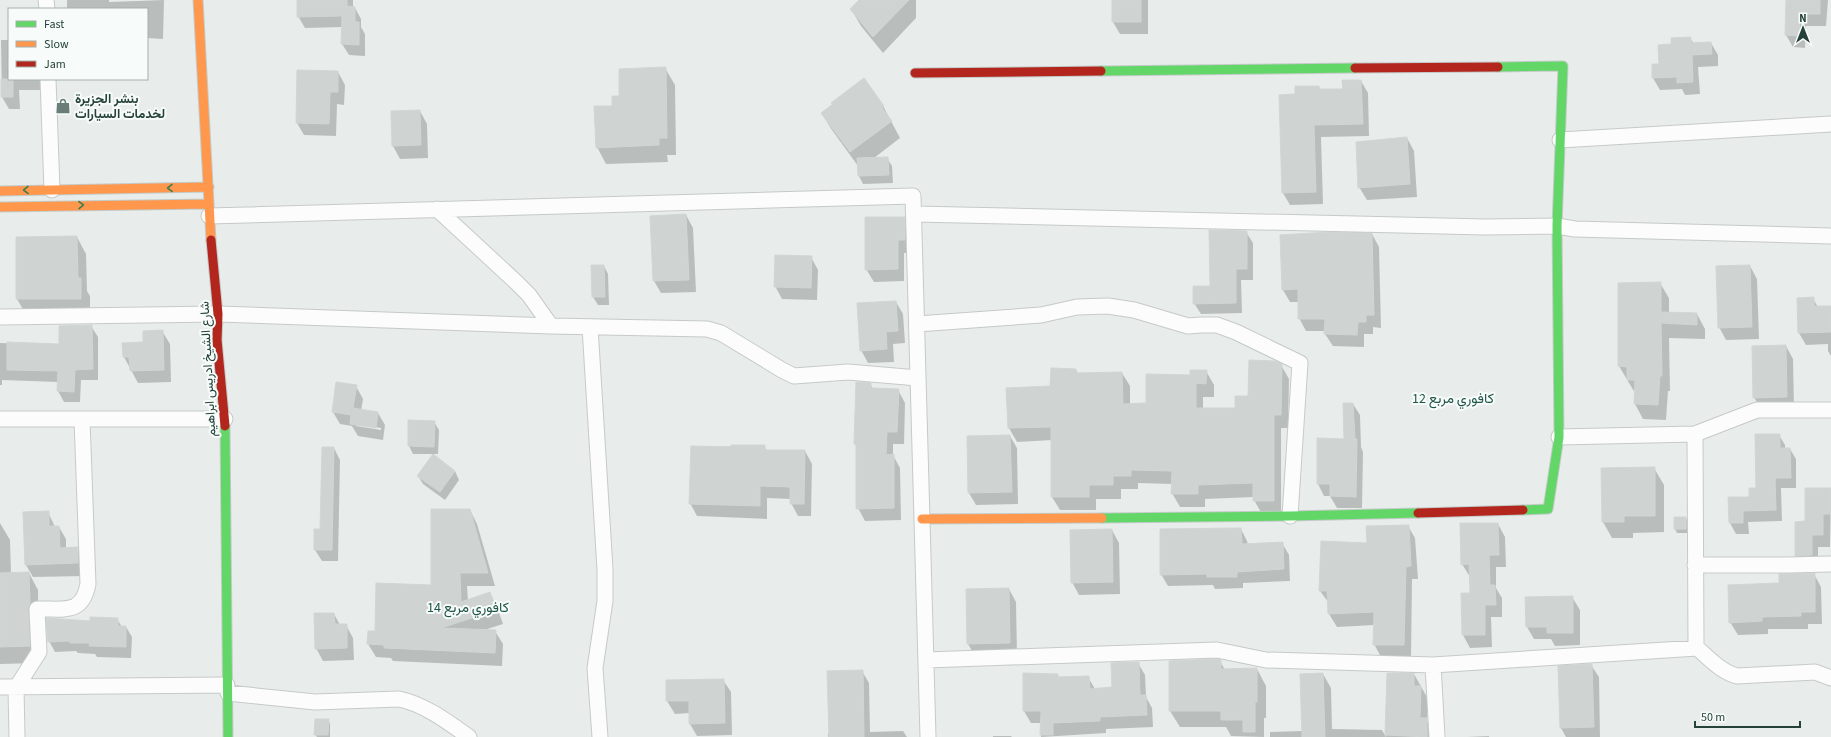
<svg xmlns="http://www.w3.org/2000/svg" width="1831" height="737" viewBox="0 0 1831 737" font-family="'Source Sans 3',Vazirmatn,sans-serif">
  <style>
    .shadow { fill: #0003; fill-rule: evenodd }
    .building { fill: #cfd4d2; stroke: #d1d6d4 }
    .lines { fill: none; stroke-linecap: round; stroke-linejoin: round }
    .street-casing { stroke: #c5cac8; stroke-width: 17 }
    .fast-casing { stroke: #c3cbc8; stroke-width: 11 }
    .slow-casing { stroke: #c3cbc8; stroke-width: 11 }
    .jam-casing { stroke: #c3cbc8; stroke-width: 11 }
    .street { stroke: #fcfcfc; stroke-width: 15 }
    .fast { stroke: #63d668; stroke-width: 9 }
    .slow { stroke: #ff974d; stroke-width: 9 }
    .jam { stroke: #b3261e; stroke-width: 9 }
    .oneway { stroke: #3d7d4c }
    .labels { text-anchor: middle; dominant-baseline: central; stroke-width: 4; stroke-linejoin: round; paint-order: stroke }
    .poi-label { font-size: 13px; font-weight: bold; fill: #24423a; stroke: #f7fbf9; text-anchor: start }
    .street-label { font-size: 13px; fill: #24423a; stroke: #f7fbf9 }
    .neighbourhood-label { font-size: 14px; fill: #1f5548; stroke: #f7fbf9 }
  </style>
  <rect width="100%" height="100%" fill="#e8edeb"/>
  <path class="shadow" d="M67 0H109V2L164 0 163 39 147 38V9H67Z
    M298 0H353V8H355L361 19V27L365 34V56L349 55 342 44 343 27 305 28 298 16Z
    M859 0H916V18L883 53 861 26 851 9Z
    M1113 0H1148V34H1120L1113 22Z
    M1787 0H1828L1826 26H1806L1805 48 1793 47 1786 35Z
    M1690 38 1694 44 1711 43 1718 55V66L1698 67 1700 94 1685 95 1682 89 1660 90 1653 78V65H1660L1672 45Z
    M1 40H9V79H46V90H19L20 109H9L2 97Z
    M665 68 675 85 676 155H667L668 162 606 164 597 147 613 106Z
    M338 72 345 85 344 105 337 104 336 136 304 135 297 123Z
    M1361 81 1368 93 1369 136 1321 137 1323 204 1290 205 1283 193 1296 95 1319 87 1321 90 1344 89Z
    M883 106 900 138 874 158H887L892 166 893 183 863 184 859 176 858 166 832 130 822 114Z
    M420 111 427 124 428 158 400 159 393 146 392 112Z
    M1407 138 1414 151 1417 197 1367 200 1359 187Z
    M686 215 693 228 696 292 661 293 654 281Z
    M904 218 911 230V253H904V281L874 282 866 269Z
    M1246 232 1253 243V280H1241L1242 313 1201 314 1194 303 1211 287Z
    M1372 234 1379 247 1381 328 1373 327V334H1364V347L1333 346 1325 334 1326 331H1306L1299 318V302H1290L1283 290Z
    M77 237 86 254 87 291 90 296V315L27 316 17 299V238Z
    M811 257 818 270 817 300 782 299 775 286Z
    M592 266H604L608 274 609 305H598L593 297Z
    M1750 266 1757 279 1759 339 1726 340 1719 327Z
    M1660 283 1669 298V313L1697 314 1705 329V339L1669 338 1670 391H1668L1666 420 1643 419 1635 404V393L1619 366Z
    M1813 299 1818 307H1831V356L1828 351V344L1806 345 1799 333Z
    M896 302 903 314 905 343 893 344 894 362 868 363 861 350Z
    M91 326 98 337V380H81L80 402H64L58 391V382L2 380V385H0V343L60 345Z
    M162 331 170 344 171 382 138 383 124 357 123 344 144 343Z
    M1786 346 1793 359 1794 409 1761 410 1754 397Z
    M1281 365 1289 379 1288 428H1281V514H1262L1254 500V497L1205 499V507H1180L1172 493V484L1138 483V489H1121V499H1096V510H1060L1052 497V440L1017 442 1009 428 1007 388 1051 387 1076 370 1078 374 1122 373 1130 386V404H1147L1191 376 1206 371 1214 385V397H1203V409H1236Z
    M857 383 870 384 874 390H898L905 403 904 444H893V455L900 468 901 520 865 521 858 508 857 447 855 444Z
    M356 386 363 399 361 411 378 413 385 425 383 440 358 436 352 426 340 424 333 412ZM356 424 381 428V430L356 426Z
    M1353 404 1360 415 1361 447 1363 452 1362 508H1337L1330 496H1324L1318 484 1345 440Z
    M434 422 439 430 438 454H413L409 446Z
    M1779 435 1785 445V449H1790L1796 459V488H1781L1782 521 1748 522 1749 534H1736L1730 523 1729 498H1750L1757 489Z
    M1010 436 1017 448 1018 504 976 505 969 493Z
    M764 446 767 451H805L812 464 811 516H798L791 503V499L767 498V519L697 516 690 503 692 447Z
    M334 448 340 460 338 561H322L315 550V530H321Z
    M1654 468 1664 485V532L1633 533V538H1612L1603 522Z
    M455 471 459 480 445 500 423 484 418 476Z
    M1831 489 1830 547H1818V568H1803L1796 556 1806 522Z
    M470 510 477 524 495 586H467L468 601 490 593 497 607 503 624 481 631H495L503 644 502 666 393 661 391 658 376 657 368 644 376 632 432 586Z
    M48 512 55 527H59L66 539V549L77 548 84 561 85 576 33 577 26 565Z
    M1675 518H1686L1688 522V533H1677L1675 529Z
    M0 523 10 540 11 574 29 573 38 590 39 663 0 664Z
    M1498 524 1505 537 1506 567H1496V588L1502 598V617H1491L1492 647 1470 648 1463 635 1462 594H1471L1470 577 1462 564Z
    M1408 526 1415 538 1418 579H1412L1411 657H1381L1374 644V625L1337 627 1329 614V603L1320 591 1322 542 1368 544Z
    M1241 529 1247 541 1248 545 1282 543 1289 555 1290 581 1243 583V588L1215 589 1213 585 1168 586 1161 574Z
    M1112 530 1119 543 1120 594 1079 595 1072 582Z
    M1814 574 1821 587 1822 624H1808V629H1768V634L1738 635 1730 622 1780 584Z
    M1009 589 1016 602 1017 655 975 656 968 644Z
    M1572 597 1580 610V645L1555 646 1551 639H1534L1527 627Z
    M334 614 340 625H346L353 638 354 660 323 661 316 648Z
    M117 619 122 627H126L132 637 131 658 97 657 95 654 78 653 76 651 55 652 49 641 91 622Z
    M1220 661 1225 670 1257 669 1266 686V718H1264V737L1231 736 1226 727H1180L1170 711V662Z
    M1138 663 1145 675 1146 697 1152 708 1153 727 1106 729V733L1041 737V723H1031L1024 711 1057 675 1059 678 1088 677 1095 689 1113 688Z
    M1591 665 1599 677 1600 737H1566L1561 728Z
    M862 671 869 683 870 732 903 731 907 737H828V733H830Z
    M1323 674 1331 688 1332 729 1382 730 1386 737 1388 674H1414L1428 699 1427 721 1434 732V737H1270V732L1303 731Z
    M723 680 731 692 732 735 697 736 690 724V713L675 714 667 701V681Z
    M328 720 330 724V737H317L315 734Z
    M993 736H1011L1012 737H993Z
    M1489 736V737H1467Z"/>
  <path class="building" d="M297 0H347V6L355 7V22H359V45L341 44 342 16 297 17Z
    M859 0H909L873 37 850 9Z
    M1112 0H1141V22H1112Z
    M1786 0H1820V14H1800L1799 36 1785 35Z
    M1691 37V43L1711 42 1712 54 1692 55 1693 82 1677 83V77L1652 78V64H1659L1658 45 1671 44V38Z
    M666 67 667 138H659V145L596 148 594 106H612V96H619V69Z
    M297 70 338 71V92H330L329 124 296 123Z
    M864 78 884 106 882 108 892 121 850 152 821 113 833 104 831 103Z
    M1 79H13V97H1Z
    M1342 80H1361L1363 124 1314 125 1316 192 1282 193 1279 95 1295 94V86H1319V89H1343Z
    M420 110 421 145 392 146 391 111Z
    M1407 137 1410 184 1358 188 1356 142Z
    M888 157 889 175 858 176 857 158Z
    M686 214 689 280 653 281 650 216Z
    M865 217H905V240H898V269L865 270Z
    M1209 230 1247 231V269H1236V303L1193 304V286H1210Z
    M1329 232 1372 233 1374 315H1366V322H1358L1357 335 1324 334 1325 319H1298V289L1282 290 1280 235Z
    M77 236 78 278H81V299H16V237Z
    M775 255 812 256 811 288 774 287Z
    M591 265H604L605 297H592Z
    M1750 265 1752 327 1718 328 1716 266Z
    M1661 282V312L1697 313V325L1661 323 1662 376H1660L1658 405 1634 404 1635 380H1627V367L1618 366V283Z
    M1814 297V306H1831V332L1798 333 1797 298Z
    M896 301 898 331 886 332 887 349 860 351 857 303Z
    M92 325 93 369 75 370 74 392 57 391 58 371 7 370V342L59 344V326Z
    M163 330 164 370 130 371 129 357H123L122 343 143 342V331Z
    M1786 345 1787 397 1753 398 1752 346Z
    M1249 360 1275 361 1282 364 1281 415H1274V501H1253V483L1198 485V494H1171L1172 471 1131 470V476H1113V485H1089V497H1051V427L1008 428 1006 388 1050 386 1051 368 1076 369V373L1122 372 1123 404 1146 403V374L1190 375V370H1207L1206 384 1196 383V408H1235V396H1248Z
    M336 382 357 385 353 408 378 412 376 428 350 424 351 415 332 412Z
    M856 382 871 383V388L899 389 897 432H887L886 455 894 454V508L856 509V444H854Z
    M1343 403H1353L1355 439H1357L1356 497 1330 496V484H1317V438L1344 439Z
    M408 420 435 421 434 447 408 446Z
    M1755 434H1780V448H1790L1791 478H1775L1776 510 1743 511V523H1729L1728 497H1749V488H1756Z
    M1010 435 1012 492 968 493 967 436Z
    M731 445H765V450H805L804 504H790V487L760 486V506L689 504 691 446 731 447Z
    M322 447H334L332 550H314V529H320Z
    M433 454 455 471 440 492 417 476Z
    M1655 467V516H1624V522H1602L1601 468Z
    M1805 488H1831V514H1823V535H1812V555L1795 556V522L1805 521Z
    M431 509H470L488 573H460L461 602 490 592 496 610 441 628 496 630 495 653 384 648V645L367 644 368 631H375L376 583 431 585Z
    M49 511V526H59L60 548 78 547V563L25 565 23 512Z
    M1674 517H1686V529H1674Z
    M1460 523H1498L1499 555H1489L1490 585H1495L1496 605H1485V635H1462L1461 593H1470L1469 564 1461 565Z
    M1409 525 1411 566 1406 567 1404 645H1373L1374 612 1328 614 1327 591H1319L1321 541 1367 543 1366 526Z
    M1241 528 1242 544 1283 542 1284 569 1237 572V577H1207V574L1160 575V529Z
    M1112 529 1113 582 1071 583 1070 530Z
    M29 572 30 603 28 609 30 646 0 647V573Z
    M1815 573V612H1801V616L1762 617V621L1729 623 1728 585 1779 583V574Z
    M1009 588 1010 643 967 644 966 589Z
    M1573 596V633H1547V627H1526L1525 597Z
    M314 613H334L335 624H347V648L315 649Z
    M90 617 118 618V626H126V647L89 646 90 643H70V641L48 642 46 618 90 621Z
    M1216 659 1221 660V669L1257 668V702H1255V732H1243V720H1221V711H1169V661Z
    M1139 662 1140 695H1146L1147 715 1100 717V721L1053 723V735H1040L1041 711H1023V673L1058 674V677L1089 676 1090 689 1112 687 1111 663Z
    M1592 664 1594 727 1560 728 1558 666Z
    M863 670 864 737H829L827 671Z
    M1323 673 1325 737H1302L1300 674Z
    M1387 673H1414V686H1421L1420 718H1427V737L1385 735Z
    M724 679 725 723 689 724V701H666V680Z
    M315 719H329L328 735H314Z"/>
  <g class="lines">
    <g class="street-casing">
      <path id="street" d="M46 0 47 9
        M48 79 52 190
        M1560 140 1831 124
        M437 209 516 282 529 295 551 326
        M914 214 1485 227 1557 226 1575 229 1831 236
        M209 216 913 196 928 737
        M0 317 218 314 551 326 707 329 721 333 782 370 794 376 848 372 918 378
        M917 324 1041 315 1077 307 1108 306 1134 310 1188 326 1201 325H1217L1236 332 1300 363 1290 516
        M590 327 605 569V601L595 668 600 737
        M0 419H225
        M1695 434 1696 644 1697 648C1709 658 1721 672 1737 676L1815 672 1831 678
        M1559 437 1695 434 1757 410H1831
        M1695 565H1788L1831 564
        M926 660 1217 650 1266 660 1433 665 1437 737
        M1433 665 1697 648
        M0 687 227 685
        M228 693 315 702 399 699C424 704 448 722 469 737
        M17 737 16 688 39 652 37 609C63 608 82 616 88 584L82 420"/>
    </g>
    <g class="fast-casing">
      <path id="fast" d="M1498 67 1563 66 1557 226 1559 437 1548 509 1523 510
        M1101 71 1355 68
        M225 426 228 737
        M1102 518 1290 516 1418 513"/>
    </g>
    <g class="slow-casing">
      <path id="slow" d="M198 0 211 240
        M0 191 209 187
        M0 207 209 204
        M922 519 1102 518"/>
    </g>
    <g class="jam-casing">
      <path id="jam" d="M1355 68 1498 67
        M915 73 1101 71
        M211 240 218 314 217 340 225 426
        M1418 513 1523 510"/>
    </g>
    <use href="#street" class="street"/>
    <use href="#fast" class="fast"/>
    <use href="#slow" class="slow"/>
    <use href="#jam" class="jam"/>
  </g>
  <defs><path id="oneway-chevron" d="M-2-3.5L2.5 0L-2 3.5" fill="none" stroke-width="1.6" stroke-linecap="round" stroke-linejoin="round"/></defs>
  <g class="oneway">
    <use href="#oneway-chevron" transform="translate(170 188) rotate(179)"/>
    <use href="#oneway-chevron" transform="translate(26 190) rotate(179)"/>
    <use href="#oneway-chevron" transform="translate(81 205) rotate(-1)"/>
  </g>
  <defs>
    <g id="shop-bare" transform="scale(1.2)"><path d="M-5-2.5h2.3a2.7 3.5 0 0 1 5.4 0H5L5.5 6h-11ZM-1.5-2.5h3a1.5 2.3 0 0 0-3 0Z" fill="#697e78" stroke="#f7fbf9" stroke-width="2.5" paint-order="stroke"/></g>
  </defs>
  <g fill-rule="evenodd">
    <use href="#shop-bare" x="63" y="106"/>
  </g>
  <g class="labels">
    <g class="poi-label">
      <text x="75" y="99">بنشر الجزيرة<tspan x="75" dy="15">لخدمات السيارات</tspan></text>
    </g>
    <g class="street-label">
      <text transform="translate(208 369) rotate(-93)">شارع الشيخ ادريس ابراهيم</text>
    </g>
    <g class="neighbourhood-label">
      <text x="1453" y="399">كافوري مربع 12</text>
      <text x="468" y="608">كافوري مربع 14</text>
    </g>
  </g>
  <rect x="8" y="8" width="140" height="72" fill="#f7fbf9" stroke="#a3b1ad"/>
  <rect x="16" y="21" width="20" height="6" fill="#63d668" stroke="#a3b1ad"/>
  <text x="44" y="28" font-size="12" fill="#24423a">Fast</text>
  <rect x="16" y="41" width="20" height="6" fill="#ff974d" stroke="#a3b1ad"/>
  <text x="44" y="48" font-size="12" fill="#24423a">Slow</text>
  <rect x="16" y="61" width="20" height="6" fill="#b3261e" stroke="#a3b1ad"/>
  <text x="44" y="68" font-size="12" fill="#24423a">Jam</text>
  <g transform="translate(1803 28)" stroke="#f7fbf9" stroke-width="3" paint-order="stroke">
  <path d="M0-3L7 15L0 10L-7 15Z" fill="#24423a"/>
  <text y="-6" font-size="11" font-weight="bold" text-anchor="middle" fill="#24423a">N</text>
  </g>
  <path d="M1695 721v6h105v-6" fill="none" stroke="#24423a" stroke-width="2"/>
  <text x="1701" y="721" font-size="12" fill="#24423a" stroke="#f7fbf9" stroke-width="3" paint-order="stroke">50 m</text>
</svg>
